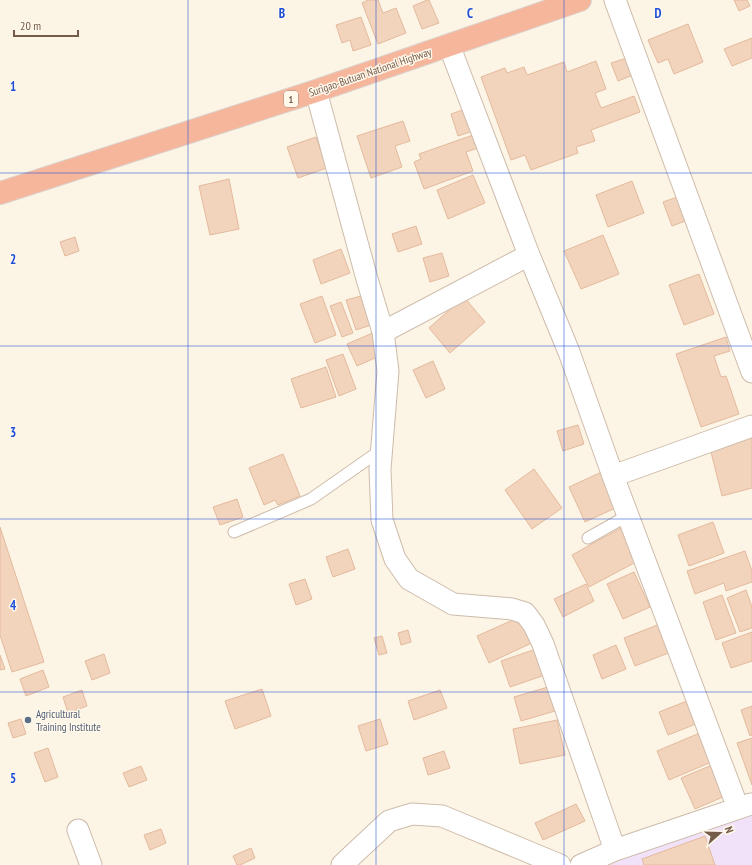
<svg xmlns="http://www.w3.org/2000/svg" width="752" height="865" viewBox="0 0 752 865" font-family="'PT Sans Narrow',sans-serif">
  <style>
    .education { fill: #f1e2f9 }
    .building { fill: #f2d3bc; stroke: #e4ba9d }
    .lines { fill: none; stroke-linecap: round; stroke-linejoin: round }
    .lane-casing { stroke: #cebcab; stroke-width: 13 }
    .street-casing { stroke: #cebcab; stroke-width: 23 }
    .highway-casing { stroke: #dbd4d0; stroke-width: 24 }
    .lane { stroke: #fff; stroke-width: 11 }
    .street { stroke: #fff; stroke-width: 21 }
    .highway { stroke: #f6b69c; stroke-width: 22 }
    .grid { fill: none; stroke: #1d4ed8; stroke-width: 1; stroke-opacity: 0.55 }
    .service-dot { fill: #5c6f8a; stroke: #fff8eb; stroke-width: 1.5 }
    .labels { text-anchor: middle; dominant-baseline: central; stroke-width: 3; stroke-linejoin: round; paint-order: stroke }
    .shield { fill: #fff8eb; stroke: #9e8a7a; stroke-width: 1 }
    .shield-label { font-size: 10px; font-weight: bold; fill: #755b4a }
    .street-label { font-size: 11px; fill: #755b4a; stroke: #fff8eb }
    .service-label { font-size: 11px; fill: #4e5e75; stroke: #fff8eb; text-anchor: start }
    .grid-label { font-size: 13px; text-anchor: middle; font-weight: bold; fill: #1d4ed8; stroke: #fff8eb; stroke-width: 3; stroke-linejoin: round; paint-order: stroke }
  </style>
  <rect width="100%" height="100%" fill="#fcf4e5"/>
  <path class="education" d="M752 815V865H606V864Z"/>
  <path class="building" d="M368 0H378L383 13 396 8 406 33 378 44 362 3Z
    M427 0H429L439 23 422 29 413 6Z
    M734 0H747L750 6 739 11Z
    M361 17 371 45 353 51 350 40 342 43 336 25Z
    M688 24 703 62 674 74 668 59 658 63 648 40Z
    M752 38V58L732 66 724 49Z
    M630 57 636 74 618 81 611 63Z
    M596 61 606 89 595 93 601 108 634 96 640 112 591 130 595 141 576 147 578 153 531 170 525 155 511 160 481 77 505 68 507 73 524 67 527 75 564 62 567 72Z
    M465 109 473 131 458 136 451 114Z
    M403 121 410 141 395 146 402 167 371 178 357 136Z
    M473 135 478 148 466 152 473 171 424 189 414 162 421 159 419 154Z
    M316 137 327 168 298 178 287 147Z
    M473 175 485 203 448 219 437 190Z
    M229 179 239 229 210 235 199 186Z
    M632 181 644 213 608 227 596 195Z
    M680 196 688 220 672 226 663 202Z
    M416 226 422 244 398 252 392 234Z
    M603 235 619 274 581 289 564 251Z
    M75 237 79 251 65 256 60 242Z
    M341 249 350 273 321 284 313 260Z
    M442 253 449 276 430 282 423 258Z
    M699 274 714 314 684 325 669 285Z
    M322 296 336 335 315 343 300 304Z
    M361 296 371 325 356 330 346 300Z
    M464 297 485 322 450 353 429 328Z
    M341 302 353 333 342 337 330 306Z
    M375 332 384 354 357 366 347 344Z
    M726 337 730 351 714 356 721 377 726 376 739 414 701 427 676 354Z
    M343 354 356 389 339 396 326 360Z
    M433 361 445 389 426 398 413 370Z
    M326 367 336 397 301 408 291 379Z
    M578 425 584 444 563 451 557 431Z
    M752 436V488L722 496 710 448Z
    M283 454 300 496 278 505 275 500 264 505 249 468Z
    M534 469 562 508 532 529 505 490Z
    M606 470 622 505 585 522 569 487Z
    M237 499 243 517 220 525 213 507Z
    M713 522 724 553 689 566 678 535Z
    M0 527 44 662 12 672 0 635Z
    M621 528 638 561 589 587 572 555Z
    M348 549 355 569 333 577 326 557Z
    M745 551 752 571V582L726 591 724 583 695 594 687 571Z
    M634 572 650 607 623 619 607 584Z
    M305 579 312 599 296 605 289 584Z
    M586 584 594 601 563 617 554 599Z
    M746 590 752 607V628L740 632 727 598Z
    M722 595 736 633 716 640 703 602Z
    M524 615 536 641 489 663 477 636Z
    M660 624 671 652 635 666 624 638Z
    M408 630 411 642 401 645 398 633Z
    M752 632V661L731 668 722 643Z
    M382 636 387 653 379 655 374 638Z
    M616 645 626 669 602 679 593 655Z
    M536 649 545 675 510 687 501 661Z
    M104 654 110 673 92 680 85 661Z
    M0 655 5 669 0 670Z
    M43 670 49 687 26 696 20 679Z
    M548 687 555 711 521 721 514 697Z
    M262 689 271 716 235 729 225 701Z
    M82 690 87 706 68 713 63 697Z
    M440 690 447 708 414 720 408 701Z
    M692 699 701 722 668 735 659 712Z
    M752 706V735L750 736 741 710Z
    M21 719 26 734 13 738 8 723Z
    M380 719 388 744 366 751 358 726Z
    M557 720 565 755 520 764 513 729Z
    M702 732 714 761 669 780 657 751Z
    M752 738V785L737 743Z
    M48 748 58 777 45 782 34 753Z
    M444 751 450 768 428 775 423 758Z
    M719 762 732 793 695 809 681 778Z
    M141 766 147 780 129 787 123 773Z
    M576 804 585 821 543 840 535 823Z
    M161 829 166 843 150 850 144 835Z
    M705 836 715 865H644L642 859Z
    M251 848 255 858 240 865H237L233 856Z"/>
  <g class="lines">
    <g class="lane-casing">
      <path id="lane" d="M234 532 311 499 381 450
        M588 538 627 516"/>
    </g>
    <g class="street-casing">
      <path id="street" d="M615 0 752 372
        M449 45 529 255 569 352 613 476 738 808
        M316 91 367 279 383 332 388 371 380 469 382 520 395 559 409 579 453 604 512 609 525 613 534 625 543 644 615 850
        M383 332 529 255
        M613 476 752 426
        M78 830 91 865
        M342 865 389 821 412 814 442 816 560 865
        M581 865 615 850 751 804"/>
    </g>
    <g class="highway-casing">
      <path id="highway" d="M0 193 316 91 580 0"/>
    </g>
    <use href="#lane" class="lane"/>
    <use href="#street" class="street"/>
    <use href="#highway" class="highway"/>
  </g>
  <path class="grid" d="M188 0V865M376 0V865M564 0V865M0 173H752M0 346H752M0 519H752M0 692H752"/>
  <circle class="service-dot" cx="28" cy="720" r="4"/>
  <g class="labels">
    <rect class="shield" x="284" y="91" width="14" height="16" rx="3"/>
    <g class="shield-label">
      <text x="291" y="99">1</text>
    </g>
    <g class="street-label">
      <text transform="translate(370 72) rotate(-19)">Surigao-Butuan National Highway</text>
    </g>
    <g class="service-label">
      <text x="36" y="714">Agricultural<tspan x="36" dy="13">Training Institute</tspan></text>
    </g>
  </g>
  <g class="grid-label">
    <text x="282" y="18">B</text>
    <text x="470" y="18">C</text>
    <text x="658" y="18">D</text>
    <text x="13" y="91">1</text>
    <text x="13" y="264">2</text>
    <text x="13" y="437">3</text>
    <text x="13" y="610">4</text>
    <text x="13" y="783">5</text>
  </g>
  <g transform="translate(720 833) rotate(70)" stroke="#fff8eb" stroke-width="3" paint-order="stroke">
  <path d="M0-3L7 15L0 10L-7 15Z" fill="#755b4a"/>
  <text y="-6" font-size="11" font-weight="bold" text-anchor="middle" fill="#755b4a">N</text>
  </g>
  <path d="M14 30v6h64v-6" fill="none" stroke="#755b4a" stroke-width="2"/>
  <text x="20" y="30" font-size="12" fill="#755b4a" stroke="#fff8eb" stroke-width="3" paint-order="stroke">20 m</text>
</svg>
